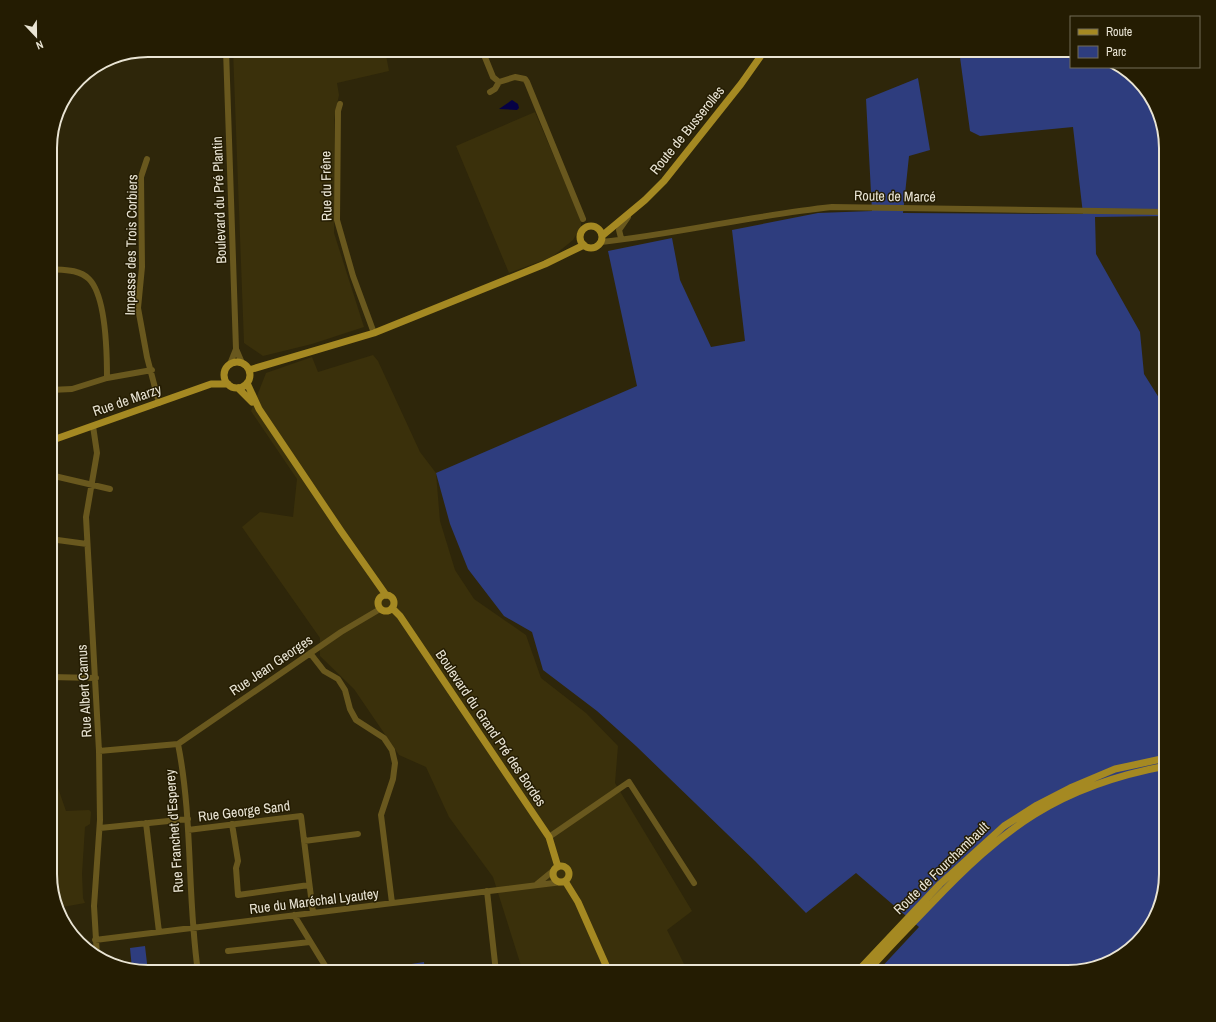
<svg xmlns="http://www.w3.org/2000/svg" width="1216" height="1022" viewBox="0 0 1216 1022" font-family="'Archivo Narrow',sans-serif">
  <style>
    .built { fill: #3a300b }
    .green { fill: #2e3d7e }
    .water { fill: #060145 }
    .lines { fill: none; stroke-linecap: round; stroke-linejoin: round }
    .minor { stroke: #69581e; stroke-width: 6 }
    .major { stroke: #a58922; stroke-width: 7 }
    .labels { text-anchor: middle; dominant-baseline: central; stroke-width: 3; stroke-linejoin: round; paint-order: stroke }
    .street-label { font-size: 14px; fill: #e9e4d4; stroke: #241c02 }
    .rim { fill: none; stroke: #e9e4d4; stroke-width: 2 }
  </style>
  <rect width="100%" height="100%" fill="#2e260a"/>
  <path class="built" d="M233 50H385L389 71 337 83 339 95 334 119 335 172 334 233 364 327 312 344 263 356 244 343Z
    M535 112 581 220V227L573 240 552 257 509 273 456 146Z
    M373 355 378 361 420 452 436 473 440 521 455 570 474 599 526 635 541 678 586 713 618 746 615 783 692 911 667 930 688 972H523L493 877 449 817 426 767 399 755 354 689 320 656V638L242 527 260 512 293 517 297 479 251 411 266 373 312 357 318 372Z
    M50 765 66 811 89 810 91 812 90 824 85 827 82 874 83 898 85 903 57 908 50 880Z"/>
  <path class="green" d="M959 50H1068L1071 51V67H1121L1133 74 1158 110 1166 148V216L1095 217 1096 254 1140 332 1144 374 1166 409V874L1159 911 1142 939 1106 964 1068 972H877L919 927 856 873 806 913 755 861 636 746 597 711 543 670 532 632 504 616 468 569 450 524 436 473 637 386 608 251 672 238 680 280 711 347 745 341 732 230 818 213 872 211 866 99 918 78 930 150 909 156 903 213 1083 214 1073 127 980 136 970 131Z
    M145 946 148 972 132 969 130 948Z
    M424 962 425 972H406L405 965Z"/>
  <path class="water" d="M512 100 518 104 519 108 517 110 499 109Z"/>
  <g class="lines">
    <path class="minor" d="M226 50 236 349 242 363
      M482 50 493 77 499 82 515 77 525 79 527 82 583 219
      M490 92 495 89 499 82
      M340 104 338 111 337 220 353 276 374 333
      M147 159 141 177 142 267 138 308 147 357 159 403
      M621 238 619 230 628 217
      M601 242C678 234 754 215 832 207L1166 212
      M50 269C63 270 79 269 89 279 106 296 107 354 107 378
      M230 364 236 349
      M50 390 72 389 107 378 152 370
      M93 426 97 453 86 517 99 751 100 820 94 906 97 956
      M50 475 110 489
      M50 539 87 544
      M310 653 324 671 338 679 345 690 350 709 356 720 384 738 392 750 395 763 393 779 381 815 392 903
      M50 677 96 678
      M178 744 341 632 380 609
      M178 744C193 819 187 896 198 972
      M99 751 178 744
      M146 823 159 932
      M232 824 238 861 236 868 238 895 309 885
      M100 828 188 819
      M188 830 301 816 313 913
      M549 837 629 782 694 883
      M304 841 358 834
      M537 884 554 870
      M487 891 496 972
      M294 915 329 972
      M95 940 562 882
      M228 951 310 942"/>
    <path class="major" d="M580 237a11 11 0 1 1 22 0a11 11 0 1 1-22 0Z
      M603 235 645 200 664 181 741 84 765 50
      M224 375a13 13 0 1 1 26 0a13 13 0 1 1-26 0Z
      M249 370 374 333 545 264 584 245
      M247 383 259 409 341 531 386 595
      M238 388 252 402
      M50 441 211 384H228
      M378 603a8 8 0 1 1 16 0a8 8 0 1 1-16 0Z
      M392 608 400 616 549 837 558 867
      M553 874a8 8 0 1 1 16 0a8 8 0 1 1-16 0Z
      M565 881 578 902 609 972
      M857 972 940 884 1004 826 1037 805 1070 788 1115 769 1166 758
      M867 972C887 949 908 928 929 906 1003 828 1058 786 1166 766"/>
  </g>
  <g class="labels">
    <g class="street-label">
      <text transform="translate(687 130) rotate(-51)">Route de Busserolles</text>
      <text transform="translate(326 186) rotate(-91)">Rue du Frêne</text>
      <text transform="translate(895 196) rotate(1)">Route de Marcé</text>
      <text transform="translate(219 200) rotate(-92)">Boulevard du Pré Plantin</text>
      <text transform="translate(131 245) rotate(-89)">Impasse des Trois Corbiers</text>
      <text transform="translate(127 400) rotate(-19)">Rue de Marzy</text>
      <text transform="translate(271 665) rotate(-34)">Rue Jean Georges</text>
      <text transform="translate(84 691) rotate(-93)">Rue Albert Camus</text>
      <text transform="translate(491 728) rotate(56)">Boulevard du Grand Pré des Bordes</text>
      <text transform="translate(244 811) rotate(-7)">Rue George Sand</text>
      <text transform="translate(174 831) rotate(-94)">Rue Franchet d'Esperey</text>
      <text transform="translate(941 868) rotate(-44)">Route de Fourchambault</text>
      <text transform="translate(314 901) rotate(-7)">Rue du Maréchal Lyautey</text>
    </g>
  </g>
  <path d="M0 0H1216V1022H0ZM148 57H1068A91 91 0 0 1 1159 148V874A91 91 0 0 1 1068 965H148A91 91 0 0 1 57 874V148A91 91 0 0 1 148 57Z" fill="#241c02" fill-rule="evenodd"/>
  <path class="rim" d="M148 57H1068A91 91 0 0 1 1159 148V874A91 91 0 0 1 1068 965H148A91 91 0 0 1 57 874V148A91 91 0 0 1 148 57Z"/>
  <rect x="1070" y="16" width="130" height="52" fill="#241c02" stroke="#736c56"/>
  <rect x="1078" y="29" width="20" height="6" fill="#a58922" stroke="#736c56"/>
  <text x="1106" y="36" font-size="12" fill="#e9e4d4">Route</text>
  <rect x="1078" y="46" width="20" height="12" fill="#2e3d7e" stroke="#736c56"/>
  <text x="1106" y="56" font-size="12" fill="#e9e4d4">Parc</text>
  <g transform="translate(36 36) rotate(158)" stroke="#241c02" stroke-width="3" paint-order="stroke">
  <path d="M0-3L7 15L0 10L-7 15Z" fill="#e9e4d4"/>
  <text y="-6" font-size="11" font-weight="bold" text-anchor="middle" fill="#e9e4d4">N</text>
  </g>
</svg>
